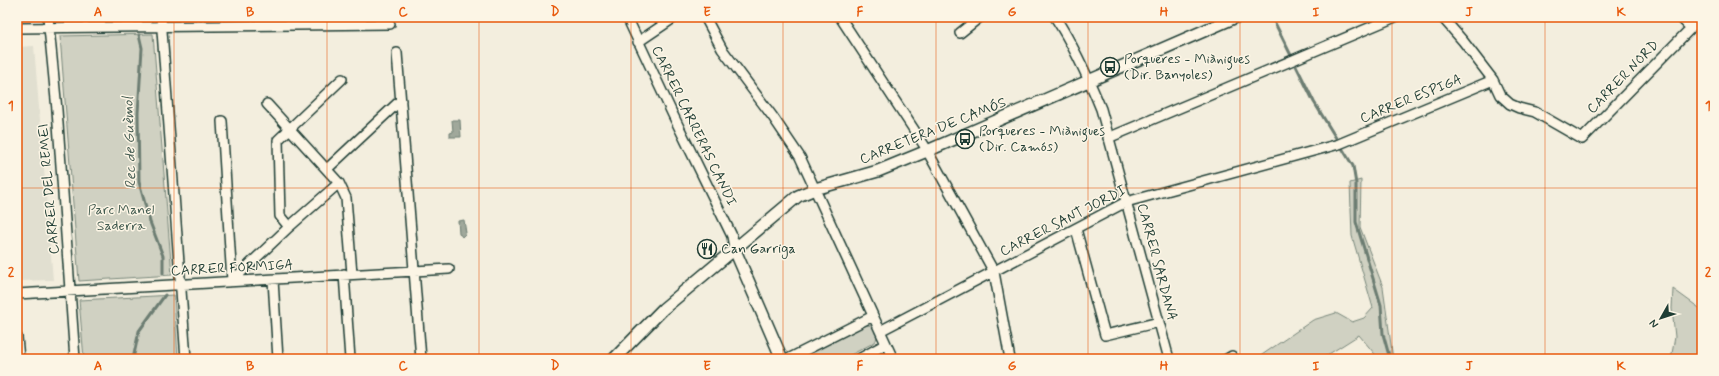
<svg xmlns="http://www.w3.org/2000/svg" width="1719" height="376" viewBox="0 0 1719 376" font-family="Mynerve,sans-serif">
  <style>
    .built { fill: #e1dfd0 }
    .green { fill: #d0d1c2; stroke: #78877b }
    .water { fill: #a0a89b; stroke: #6c7d72 }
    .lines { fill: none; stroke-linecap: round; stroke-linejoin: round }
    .stream { stroke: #6c7d72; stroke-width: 3 }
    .minor-casing { stroke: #1f3d34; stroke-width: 12 }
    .tertiary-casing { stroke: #1f3d34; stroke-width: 14 }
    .minor { stroke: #fcf5e5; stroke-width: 9 }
    .tertiary { stroke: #fcf5e5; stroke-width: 11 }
    .grid { fill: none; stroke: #e8590c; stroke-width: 1; stroke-opacity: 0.55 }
    .labels { text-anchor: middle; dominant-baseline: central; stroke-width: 3; stroke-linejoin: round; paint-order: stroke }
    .poi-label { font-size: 14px; fill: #1f3d34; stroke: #fcf5e5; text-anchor: start }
    .street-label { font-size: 14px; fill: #1f3d34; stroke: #fcf5e5 }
    .park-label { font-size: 14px; fill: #425b50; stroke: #fcf5e5 }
    .water-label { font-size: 15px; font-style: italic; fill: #465d53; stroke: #fcf5e5 }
    .neatline { fill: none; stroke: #e8590c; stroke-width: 1.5 }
    .grid-label { font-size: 13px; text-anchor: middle; font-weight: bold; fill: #e8590c }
  </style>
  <rect width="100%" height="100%" fill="#f3eede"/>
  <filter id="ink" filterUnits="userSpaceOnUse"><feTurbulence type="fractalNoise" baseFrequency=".025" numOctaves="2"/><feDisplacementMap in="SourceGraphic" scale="8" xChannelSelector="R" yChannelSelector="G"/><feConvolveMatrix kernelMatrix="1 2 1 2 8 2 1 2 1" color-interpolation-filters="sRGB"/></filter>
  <g filter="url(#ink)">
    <path class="built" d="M34 46 53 280 17 281V47Z"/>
    <path class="green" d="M59 17H152V20H59Z
      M153 34 172 275 79 281 60 36Z
      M1361 180 1360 227 1383 287 1393 359H1379L1359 335 1321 359H1256L1313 320 1336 313 1352 322 1364 318 1373 308 1352 236 1350 183Z
      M1673 289 1702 310V359H1671L1675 337 1672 309Z
      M174 295 178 359H84L79 300Z
      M866 325C877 325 879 335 875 342L843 359H800Z"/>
    <path class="water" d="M452 120H460L461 137H450V133L453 132Z
      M464 220 466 233 462 237 459 233 458 221Z"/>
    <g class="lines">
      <path class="stream" d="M139 17V18
        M1272 17 1314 102 1353 166 1356 184V222L1381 305 1383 334 1390 359
        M139 35 142 48 138 113 139 182 150 222 163 256V273
        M133 359 139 331 165 295"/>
      <g class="minor-casing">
        <path id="minor" d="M48 17 57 110 75 359
          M161 17 186 359
          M627 17 673 115 732 236 734 248
          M705 17 722 49 773 117 800 157 893 359
          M840 17 924 145 994 272 1010 359
          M1055 17C1074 46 1088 77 1101 109L1169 359
          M1442 17 1463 41 1493 80 1500 95 1510 104 1519 108 1535 112 1582 139 1691 28 1699 17
          M1680 17 1691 28
          M17 28 390 24
          M960 33 980 17
          M638 42 675 17
          M397 53 421 359
          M267 104 339 183 346 198 352 274
          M222 121 232 281
          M1108 138 1395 17
          M327 169 401 100
          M289 227 280 216 278 140 342 79
          M1076 229 1105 335 1159 322
          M344 274 350 359
          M273 280 278 359
          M232 281 289 227 339 183
          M17 294 449 269
          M880 331 1126 202 1339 144 1493 80
          M17 337 19 359
          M788 359 873 316
          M859 359 886 344
          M1227 359 1232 356"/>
      </g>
      <g class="tertiary-casing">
        <path id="tertiary" d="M734 248 782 359
          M614 359 663 309 798 196 815 189 878 171 927 151 1236 17"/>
      </g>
      <use href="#minor" class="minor"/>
      <use href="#tertiary" class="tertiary"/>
    </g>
  </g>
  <path class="grid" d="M174 17V359M327 17V359M479 17V359M631 17V359M783 17V359M936 17V359M1088 17V359M1240 17V359M1392 17V359M1545 17V359M17 188H1702"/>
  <defs>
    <g id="bus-ring" transform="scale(1)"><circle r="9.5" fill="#fcf5e5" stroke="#1f3d34" stroke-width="1.5"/><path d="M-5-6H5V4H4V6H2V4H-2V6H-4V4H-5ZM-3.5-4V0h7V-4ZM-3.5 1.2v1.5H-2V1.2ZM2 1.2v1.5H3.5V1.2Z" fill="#1f3d34"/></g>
    <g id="restaurant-ring" transform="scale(1)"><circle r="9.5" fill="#fcf5e5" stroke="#1f3d34" stroke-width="1.5"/><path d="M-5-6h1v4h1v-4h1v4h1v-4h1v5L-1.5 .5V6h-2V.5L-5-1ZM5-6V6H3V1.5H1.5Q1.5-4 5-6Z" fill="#1f3d34"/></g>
  </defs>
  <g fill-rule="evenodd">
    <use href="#bus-ring" x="1110" y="67"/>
    <use href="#bus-ring" x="965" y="139"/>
    <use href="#restaurant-ring" x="707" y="249"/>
  </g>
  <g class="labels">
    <g class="poi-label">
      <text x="1124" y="59">Porqueres - Miànigues<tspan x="1124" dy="16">(Dir. Banyoles)</tspan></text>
      <text x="979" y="131">Porqueres - Miànigues<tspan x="979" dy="16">(Dir. Camós)</tspan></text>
      <text x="721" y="249">Can Garriga</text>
    </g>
    <g class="street-label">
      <text transform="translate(1623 77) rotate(-46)">CARRER NORD</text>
      <text transform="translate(1411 99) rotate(-22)">CARRER ESPIGA</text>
      <text transform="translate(694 126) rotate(64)">CARRER CARRERAS CANDI</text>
      <text transform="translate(933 131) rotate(-22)">CARRETERA DE CAMÓS</text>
      <text transform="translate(49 189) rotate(-95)">CARRER DEL REMEI</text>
      <text transform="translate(1063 221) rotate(-27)">CARRER SANT JORDI</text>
      <text transform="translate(1157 262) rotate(75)">CARRER SARDANA</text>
      <text transform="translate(232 268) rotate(-3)">CARRER FORMIGA</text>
    </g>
    <g class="park-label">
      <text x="121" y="210">Parc Manel<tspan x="121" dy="16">Saderra</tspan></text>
    </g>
    <g class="water-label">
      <text transform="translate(130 143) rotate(-92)">Rec de Guèmol</text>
    </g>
  </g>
  <rect width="1719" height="376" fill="none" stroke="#fcf5e5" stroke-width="44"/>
  <g transform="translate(1661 318) rotate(231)" stroke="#fcf5e5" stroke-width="3" paint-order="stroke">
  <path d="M0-3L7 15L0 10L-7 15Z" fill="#1f3d34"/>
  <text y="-6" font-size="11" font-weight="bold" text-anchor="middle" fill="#1f3d34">N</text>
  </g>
  <rect x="22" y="22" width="1675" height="332" class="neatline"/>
  <g class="grid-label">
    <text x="98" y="16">A</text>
    <text x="250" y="16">B</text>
    <text x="403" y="16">C</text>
    <text x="555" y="16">D</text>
    <text x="707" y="16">E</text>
    <text x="860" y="16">F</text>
    <text x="1012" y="16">G</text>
    <text x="1164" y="16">H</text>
    <text x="1316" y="16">I</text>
    <text x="1469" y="16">J</text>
    <text x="1621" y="16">K</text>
    <text x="11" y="110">1</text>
    <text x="1708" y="110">1</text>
    <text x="11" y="276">2</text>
    <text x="1708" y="276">2</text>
    <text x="98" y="370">A</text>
    <text x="250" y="370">B</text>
    <text x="403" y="370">C</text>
    <text x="555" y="370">D</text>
    <text x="707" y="370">E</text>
    <text x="860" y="370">F</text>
    <text x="1012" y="370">G</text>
    <text x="1164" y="370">H</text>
    <text x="1316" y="370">I</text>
    <text x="1469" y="370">J</text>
    <text x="1621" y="370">K</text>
  </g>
</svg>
